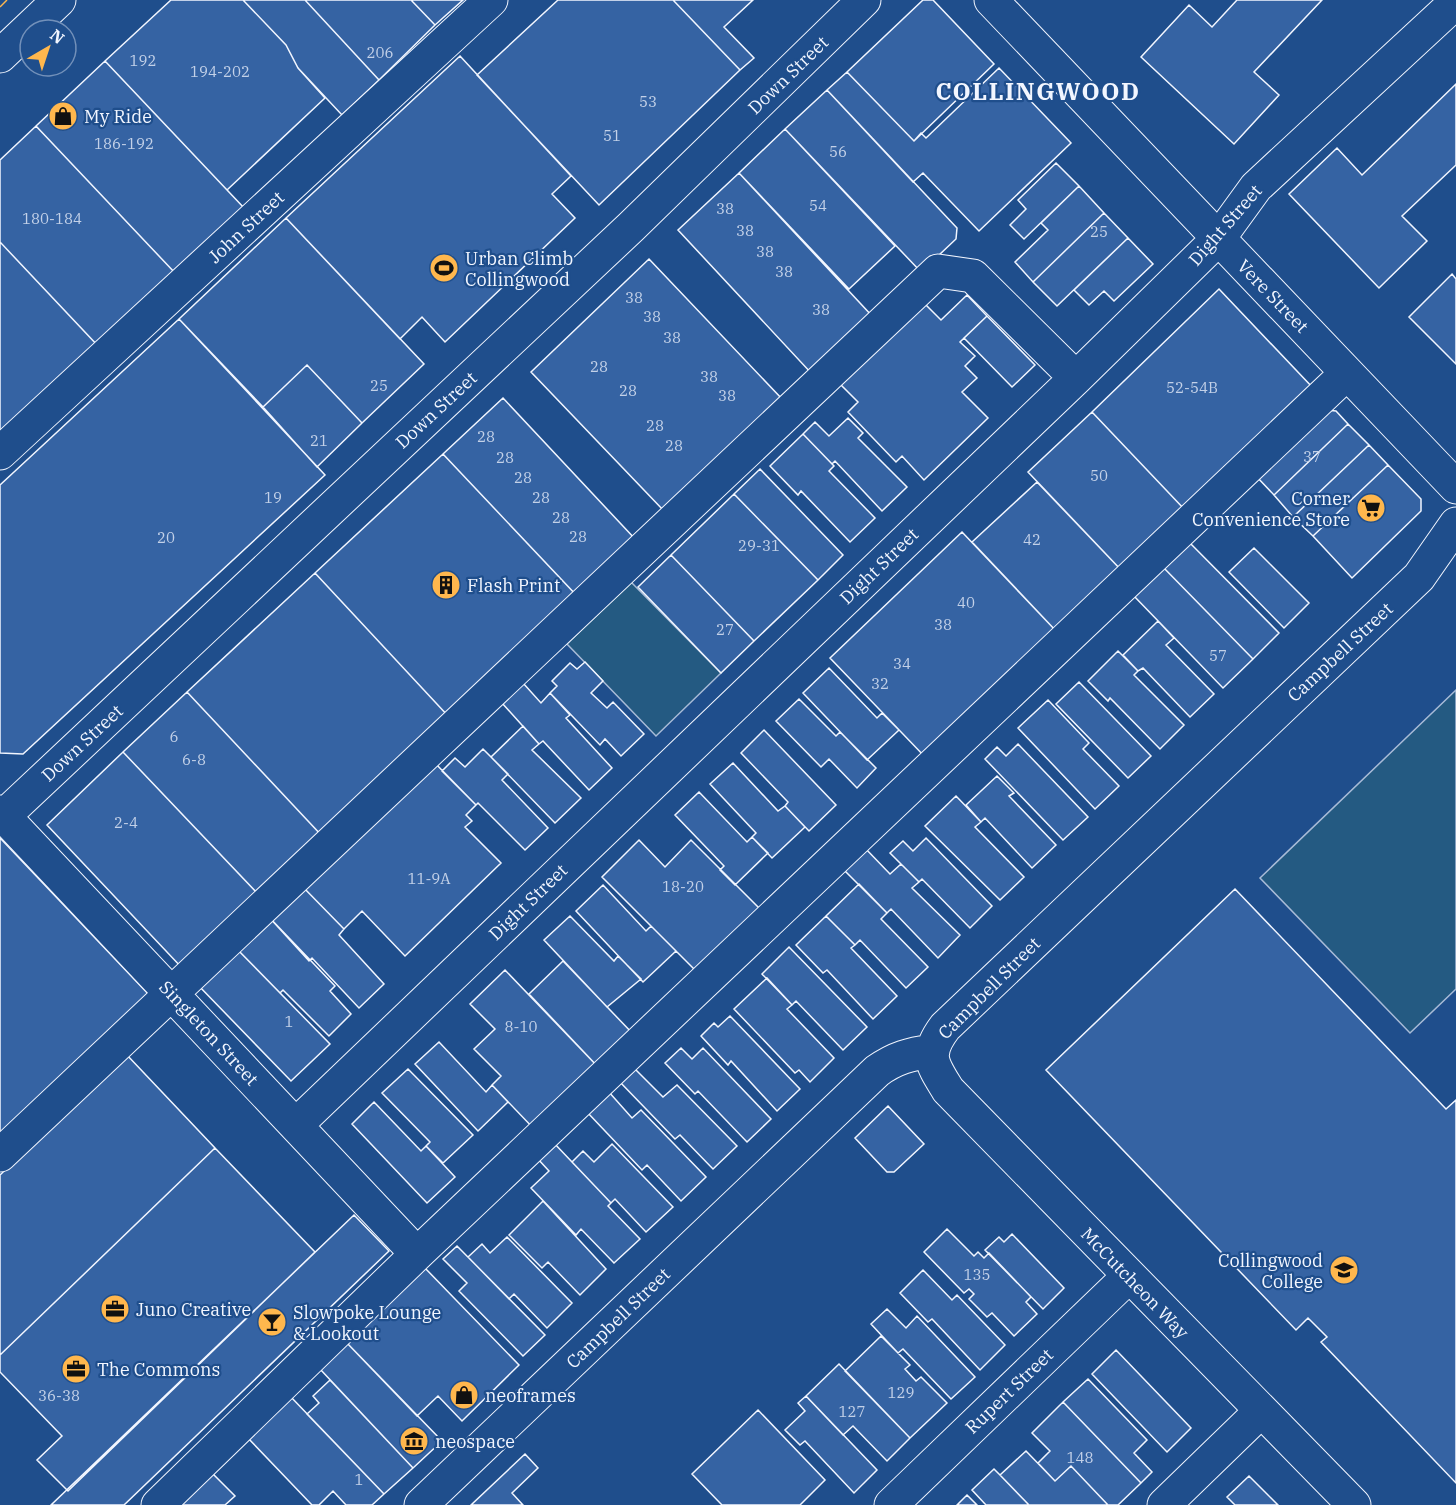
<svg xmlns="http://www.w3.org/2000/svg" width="1456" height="1505" viewBox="0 0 1456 1505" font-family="'IBM Plex Serif',serif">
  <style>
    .green { fill: #245a82; stroke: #a8bbd7; stroke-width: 1.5 }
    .building { fill: #3563a3; stroke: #f2f6ff; stroke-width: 1.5 }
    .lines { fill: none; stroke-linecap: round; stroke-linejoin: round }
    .minor-casing { stroke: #f2f6ff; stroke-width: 35 }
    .minor { stroke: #1f4e8c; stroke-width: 33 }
    .power { stroke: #ffb74d; stroke-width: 1.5; stroke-dasharray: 21 4.5 3 4.5; stroke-linecap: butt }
    .labels { text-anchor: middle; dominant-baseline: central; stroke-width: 4.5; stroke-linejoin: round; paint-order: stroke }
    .number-label { font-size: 15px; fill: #c3d1e8 }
    .street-label { font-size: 18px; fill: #f2f6ff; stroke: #1f4e8c }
    .poi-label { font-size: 18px; fill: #f2f6ff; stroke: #1f4e8c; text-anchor: start }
    .district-label { font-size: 24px; font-weight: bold; letter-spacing: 1.5px; fill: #f2f6ff; stroke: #1f4e8c }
  </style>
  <rect width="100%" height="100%" fill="#1f4e8c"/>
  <path class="green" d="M631 582 721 673 656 736 567 644Z
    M1456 690V989L1410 1033 1260 878Z"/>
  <path class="building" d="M171 0H243L286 45 298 68 325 98 227 190 105 61Z
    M243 0H305L379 80 342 115 298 68 286 45Z
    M305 0H411L435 25 379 80Z
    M411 0H463L435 25Z
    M558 0H673L740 70 599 205 477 75Z
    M673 0H753L724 27 754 58 740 70Z
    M923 0H933L994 64 914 141 847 72Z
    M1237 0H1322L1254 72 1279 95 1234 144 1141 57 1189 5 1212 27Z
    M460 56 571 176 552 194 575 218 445 342 422 317 400 339 286 218Z
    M105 61 245 209 176 274 36 126Z
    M999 68 1071 143 979 231 923 173 913 182 827 90 847 72 914 141 921 133 926 138Z
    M1456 84V165L1402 216 1427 241 1379 288 1289 194 1337 148 1362 175Z
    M827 90 957 228 956 239 921 272 785 129Z
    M36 126 176 274 99 347 0 242V160Z
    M785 129 895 246 849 289 739 173Z
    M1056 163 1079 186 1024 239 1010 225 1026 209 1018 200Z
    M739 173 873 317 812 374 678 230Z
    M1079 186 1104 213 1033 282 1015 262 1048 230 1041 223Z
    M1104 213 1128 238 1057 306 1033 282Z
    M286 218 424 364 362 423 307 365 263 407 179 319Z
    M1128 238 1153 264 1114 301 1104 291 1089 305 1074 290Z
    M0 242 99 347 0 436Z
    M649 259 783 400 665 512 531 372Z
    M1452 274 1456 279V364L1409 317Z
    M1219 289 1314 389 1186 511 1092 412Z
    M967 295 987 316 960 342 975 356 965 366 977 378 962 392 988 418 924 480 902 456 896 462 848 412 858 402 839 383 923 302 941 320Z
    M987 316 1035 365 1012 387 964 338Z
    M179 319 325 475 23 754 0 753V485Z
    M307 365 362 423 317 467 263 407Z
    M503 398 636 540 578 597 443 454Z
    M1326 410 1336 411 1348 424 1274 495 1256 476Z
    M1092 412 1186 511 1123 572 1028 472Z
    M848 418 863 433 858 438 907 487 882 511 835 461 832 464 803 434 815 422 829 436Z
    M1348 424 1369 445 1293 517 1274 495Z
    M803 434 834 466 829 471 875 518 850 542 801 491 798 495 770 466Z
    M1369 445 1388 465 1313 536 1293 517Z
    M443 454 578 597 449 717 315 573Z
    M1388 465 1421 499V511L1352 578 1313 536Z
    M760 469 843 555 818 580 734 494Z
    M1037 482 1123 572 1057 632 972 542Z
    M734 494 818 580 754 641 671 555Z
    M962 532 1057 632 926 758 830 658Z
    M1187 540 1279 633 1253 659 1161 565Z
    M1254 548 1309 603 1284 628 1229 572Z
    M671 555 754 641 721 673 638 587Z
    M1161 565 1253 659 1223 688 1132 594Z
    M315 573 449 717 323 837 187 692Z
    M1158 621 1174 638 1166 645 1214 694 1190 717 1143 668 1138 671 1123 655Z
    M1118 651 1138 671 1134 675 1184 725 1160 749 1110 698 1108 701 1088 681Z
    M585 662 603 681 591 693 607 708 613 702 644 734 621 756 605 739 600 745 550 693 557 686 552 681 570 663 577 669Z
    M829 668 877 718 882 713 899 730 867 760 803 693Z
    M1079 682 1151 756 1128 778 1056 704Z
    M523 683 541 703 550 693 570 715 566 718 612 768 589 790 543 741 539 744 502 703Z
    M187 692 323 837 260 896 123 752Z
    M799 699 836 736 840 732 876 768 857 788 829 759 821 767 776 721Z
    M1048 700 1089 743 1083 749 1119 786 1095 809 1018 728Z
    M523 726 539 744 532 750 581 798 555 823 491 757Z
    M764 730 836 805 809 831 785 806 788 802 741 753Z
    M1018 744 1088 817 1063 840 985 759 997 747 1006 756Z
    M483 749 508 774 502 780 548 828 525 850 478 803 476 805 442 771 455 758 465 767Z
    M123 752 260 896 183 969 47 825Z
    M431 759 476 805 466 815 472 821 465 827 501 863 405 956 362 911 344 929 301 885Z
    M733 763 778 811 785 806 805 827 772 858 752 837 756 833 710 784Z
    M997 776 1014 793 1009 796 1056 845 1032 868 985 818 981 822 966 805Z
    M699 792 747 842 752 837 768 853 735 885 720 870 724 866 675 815Z
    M956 796 981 822 975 827 1024 877 1000 900 925 826Z
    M0 838 153 999 0 1137Z
    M926 838 992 906 970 928 922 879 919 882 890 853 903 841 913 851Z
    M639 840 665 867 691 840 762 911 699 974 602 877Z
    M864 847 890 874 901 864 919 882 912 888 960 935 938 958 891 909 887 913 842 868Z
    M859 884 887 913 881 919 928 967 906 988 860 940 855 945 826 916Z
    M301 885 344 929 339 935 384 984 359 1008 312 958 309 961 268 916Z
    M603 885 646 931 651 926 676 951 643 982 576 911Z
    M1235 889 1446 1109 1456 1100V1483L1321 1342 1327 1337 1308 1318 1296 1330 1046 1070Z
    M268 916 335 986 330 991 351 1014 329 1036 283 990 280 993 235 947Z
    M570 916 614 961 618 956 641 979 607 1007 544 940Z
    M826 916 855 945 851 948 897 996 873 1019 827 970 823 973 796 945Z
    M235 947 330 1044 291 1081 197 984Z
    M789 947 867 1027 843 1050 796 1001 792 1005 762 974Z
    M563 961 635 1036 600 1069 529 994Z
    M505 970 600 1069 536 1131 492 1085 501 1076 474 1049 495 1029 470 1004Z
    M767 978 792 1005 787 1009 834 1058 810 1082 799 1070 795 1073 734 1009Z
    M730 1016 800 1089 777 1111 731 1061 728 1065 701 1036 714 1023 718 1027Z
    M439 1042 486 1092 492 1085 508 1102 478 1131 415 1064Z
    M681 1048 692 1059 703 1048 771 1119 747 1142 698 1091 695 1094 665 1063Z
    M126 1054 215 1148 0 1355V1175Z
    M632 1066 663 1097 677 1085 737 1146 713 1169 680 1135 675 1139 618 1080Z
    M408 1069 473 1135 443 1163 426 1146 430 1142 382 1093Z
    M608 1091 632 1118 641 1110 706 1177 681 1201 647 1165 642 1170 587 1112Z
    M374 1102 421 1151 426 1146 455 1177 427 1203 352 1124Z
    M888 1106 924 1144 894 1172H887L855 1138Z
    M553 1142 611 1203 608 1206 640 1239 614 1263 581 1229 576 1235 531 1188 549 1171 537 1158Z
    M612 1144 673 1207 646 1232 615 1199 611 1203 572 1162 583 1151 594 1162Z
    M215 1148 315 1252 68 1491 37 1460 62 1436 0 1372V1355Z
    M543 1201 606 1269 580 1295 548 1262 542 1268 509 1235Z
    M354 1215 389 1251 124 1505H51Z
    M947 1229 974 1256 978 1252 984 1258 989 1253 1031 1297 1026 1302 1037 1314 1014 1336 992 1313 987 1317 969 1299 974 1294 969 1289 964 1293 924 1252Z
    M1012 1234 1064 1288 1043 1309 985 1250 999 1237 1004 1242Z
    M507 1237 572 1303 547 1328 514 1294 509 1299 468 1257 482 1244 490 1253Z
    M457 1246 545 1335 523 1356 459 1291 467 1283 443 1259Z
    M424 1267 519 1365 462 1421 438 1396 417 1416 347 1343Z
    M923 1270 952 1300 957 1295 1005 1345 980 1370 932 1319 928 1322 900 1293Z
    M887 1309 906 1328 917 1316 975 1377 951 1399 903 1349 898 1353 871 1324Z
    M881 1336 910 1365 905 1369 916 1381 921 1377 947 1403 910 1438 845 1371Z
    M347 1343 442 1441 413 1468 320 1369Z
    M1116 1350 1191 1428 1167 1452 1092 1374Z
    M839 1364 910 1438 887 1461 853 1426 843 1435 806 1396Z
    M1088 1379 1147 1440 1134 1453 1152 1472 1141 1483 1063 1402Z
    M330 1380 413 1468 384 1494 307 1414 319 1403 313 1396Z
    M290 1396 384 1494 372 1505H346L333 1491 319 1505H312L247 1437Z
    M806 1396 877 1470 854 1493 805 1441 800 1445 785 1430 805 1411 798 1403Z
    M1063 1402 1141 1483 1118 1505H1108L1071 1466 1055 1481 1038 1463 1050 1451 1032 1433Z
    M758 1410 825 1480 800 1505H722L692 1474Z
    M1026 1451 1055 1481 1071 1466 1108 1505H1029L1000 1475Z
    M525 1454 538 1468 512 1493 523 1505H471Z
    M994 1469 1000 1475 1029 1505H986L972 1490Z
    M210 1471 235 1496 225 1505H175Z
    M1249 1476 1278 1505H1235L1227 1497Z
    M967 1495 977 1505H957Z"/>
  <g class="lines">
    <g class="minor-casing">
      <path id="minor" d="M991 0 1456 487
        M0 56 59 0
        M0 453 491 0
        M0 812 417 1254
        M4 816 631 227 864 0
        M296 1125 1076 378 1219 238 1256 187 1456 2
        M0 1155 938 271 973 276 1076 378
        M158 1505 417 1254 1347 373
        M421 1505 877 1071C895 1058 910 1054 932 1051
        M891 1505 1128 1277
        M1164 1505 1261 1411
        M1354 1505 948 1090C932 1064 924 1055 945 1027L1419 577 1456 524"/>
    </g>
    <use href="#minor" class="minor"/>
    <path class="power" d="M0 7 7 0"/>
  </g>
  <defs>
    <g id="shop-disc" transform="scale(1.5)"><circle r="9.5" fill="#ffb74d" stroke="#1f4e8c"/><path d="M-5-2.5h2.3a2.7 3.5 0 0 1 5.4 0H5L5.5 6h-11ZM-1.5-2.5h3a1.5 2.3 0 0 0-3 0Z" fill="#111"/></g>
    <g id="stadium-disc" transform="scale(1.5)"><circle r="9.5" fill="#ffb74d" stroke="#1f4e8c"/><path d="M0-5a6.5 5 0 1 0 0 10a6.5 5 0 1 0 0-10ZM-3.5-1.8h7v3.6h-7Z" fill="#111"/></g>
    <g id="supermarket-disc" transform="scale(1.5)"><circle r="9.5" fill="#ffb74d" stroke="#1f4e8c"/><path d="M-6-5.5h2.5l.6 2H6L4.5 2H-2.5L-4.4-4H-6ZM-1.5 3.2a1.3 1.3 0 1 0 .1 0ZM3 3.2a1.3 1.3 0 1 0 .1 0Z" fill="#111"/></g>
    <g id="building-disc" transform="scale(1.5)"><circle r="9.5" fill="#ffb74d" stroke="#1f4e8c"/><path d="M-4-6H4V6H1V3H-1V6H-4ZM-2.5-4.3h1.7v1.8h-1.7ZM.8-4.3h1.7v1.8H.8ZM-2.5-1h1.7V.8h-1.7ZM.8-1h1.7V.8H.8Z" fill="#111"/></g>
    <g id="school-disc" transform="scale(1.5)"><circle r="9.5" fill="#ffb74d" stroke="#1f4e8c"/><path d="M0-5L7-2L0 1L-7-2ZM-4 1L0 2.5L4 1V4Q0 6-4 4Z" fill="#111"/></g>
    <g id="office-disc" transform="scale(1.5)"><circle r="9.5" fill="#ffb74d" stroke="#1f4e8c"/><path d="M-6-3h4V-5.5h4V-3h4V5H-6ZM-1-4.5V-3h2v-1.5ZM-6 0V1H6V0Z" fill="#111"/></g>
    <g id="bar-disc" transform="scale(1.5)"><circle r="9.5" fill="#ffb74d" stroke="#1f4e8c"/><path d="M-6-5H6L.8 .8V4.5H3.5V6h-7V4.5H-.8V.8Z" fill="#111"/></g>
    <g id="museum-disc" transform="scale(1.5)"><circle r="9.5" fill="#ffb74d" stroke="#1f4e8c"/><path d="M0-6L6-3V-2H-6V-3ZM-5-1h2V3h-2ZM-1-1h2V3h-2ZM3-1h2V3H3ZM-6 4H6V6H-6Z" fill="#111"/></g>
  </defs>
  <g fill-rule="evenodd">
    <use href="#shop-disc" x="63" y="116"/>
    <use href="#stadium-disc" x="444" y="268"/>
    <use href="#supermarket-disc" x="1371" y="508"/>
    <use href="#building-disc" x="446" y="585"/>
    <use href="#school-disc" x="1344" y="1270"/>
    <use href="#office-disc" x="115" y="1309"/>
    <use href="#bar-disc" x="272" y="1322"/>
    <use href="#office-disc" x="76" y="1369"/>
    <use href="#shop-disc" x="464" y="1395"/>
    <use href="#museum-disc" x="414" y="1441"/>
  </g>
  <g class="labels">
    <g class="number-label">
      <text x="380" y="52">206</text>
      <text x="143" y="60">192</text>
      <text x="220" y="71">194-202</text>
      <text x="648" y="101">53</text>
      <text x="612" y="135">51</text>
      <text x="124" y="143">186-192</text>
      <text x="838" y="151">56</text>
      <text x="818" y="205">54</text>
      <text x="725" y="208">38</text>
      <text x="52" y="218">180-184</text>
      <text x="745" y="230">38</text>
      <text x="1099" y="231">25</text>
      <text x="765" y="251">38</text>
      <text x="784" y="271">38</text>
      <text x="634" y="297">38</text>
      <text x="821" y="309">38</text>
      <text x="652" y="316">38</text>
      <text x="672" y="337">38</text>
      <text x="599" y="366">28</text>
      <text x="709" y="376">38</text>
      <text x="379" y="385">25</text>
      <text x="1192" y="387">52-54B</text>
      <text x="628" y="390">28</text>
      <text x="727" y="395">38</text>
      <text x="655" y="425">28</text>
      <text x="486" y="436">28</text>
      <text x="319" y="440">21</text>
      <text x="674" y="445">28</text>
      <text x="1312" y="456">37</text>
      <text x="505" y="457">28</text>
      <text x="1099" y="475">50</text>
      <text x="523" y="477">28</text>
      <text x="273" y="497">19</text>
      <text x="541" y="497">28</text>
      <text x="561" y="517">28</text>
      <text x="578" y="536">28</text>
      <text x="166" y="537">20</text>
      <text x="1032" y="539">42</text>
      <text x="759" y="545">29-31</text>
      <text x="966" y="602">40</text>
      <text x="943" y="624">38</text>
      <text x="725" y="629">27</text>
      <text x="1218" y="655">57</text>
      <text x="902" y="663">34</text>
      <text x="880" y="683">32</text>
      <text x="174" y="736">6</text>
      <text x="194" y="759">6-8</text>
      <text x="126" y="822">2-4</text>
      <text x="429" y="878">11-9A</text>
      <text x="683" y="886">18-20</text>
      <text x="289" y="1021">1</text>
      <text x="521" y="1026">8-10</text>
      <text x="977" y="1274">135</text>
      <text x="901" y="1392">129</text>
      <text x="59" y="1395">36-38</text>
      <text x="852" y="1411">127</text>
      <text x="1080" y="1457">148</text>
      <text x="359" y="1479">1</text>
    </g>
    <g class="street-label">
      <text transform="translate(788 75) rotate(-44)">Down Street</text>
      <text transform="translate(1225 225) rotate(-49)">Dight Street</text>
      <text transform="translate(246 227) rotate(-43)">John Street</text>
      <text transform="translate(1273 296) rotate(46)">Vere Street</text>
      <text transform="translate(436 410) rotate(-43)">Down Street</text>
      <text transform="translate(879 566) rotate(-44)">Dight Street</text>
      <text transform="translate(1340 652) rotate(-43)">Campbell Street</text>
      <text transform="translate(82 743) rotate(-43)">Down Street</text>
      <text transform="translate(528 902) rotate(-44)">Dight Street</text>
      <text transform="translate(989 988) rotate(-45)">Campbell Street</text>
      <text transform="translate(209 1033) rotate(47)">Singleton Street</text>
      <text transform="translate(1135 1283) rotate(46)">McCutcheon Way</text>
      <text transform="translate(618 1318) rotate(-44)">Campbell Street</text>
      <text transform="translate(1009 1391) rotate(-44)">Rupert Street</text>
    </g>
    <g class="poi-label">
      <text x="84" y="116">My Ride</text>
      <text x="465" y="258">Urban Climb<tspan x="465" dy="21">Collingwood</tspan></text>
      <text x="1350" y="498" text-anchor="end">Corner<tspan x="1350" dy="21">Convenience Store</tspan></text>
      <text x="467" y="585">Flash Print</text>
      <text x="1323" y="1260" text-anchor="end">Collingwood<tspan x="1323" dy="21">College</tspan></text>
      <text x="136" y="1309">Juno Creative</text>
      <text x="293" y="1312">Slowpoke Lounge<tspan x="293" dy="21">&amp; Lookout</tspan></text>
      <text x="97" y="1369">The Commons</text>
      <text x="485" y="1395">neoframes</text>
      <text x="435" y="1441">neospace</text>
    </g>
    <g class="district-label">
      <text x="1038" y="91">COLLINGWOOD</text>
    </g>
  </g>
  <g transform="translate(48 48) rotate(39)"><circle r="28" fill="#1f4e8c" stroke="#7391ba" stroke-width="1.5"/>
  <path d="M0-4.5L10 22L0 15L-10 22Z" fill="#ffb74d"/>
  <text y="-9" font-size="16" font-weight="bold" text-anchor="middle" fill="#f2f6ff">N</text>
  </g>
</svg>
